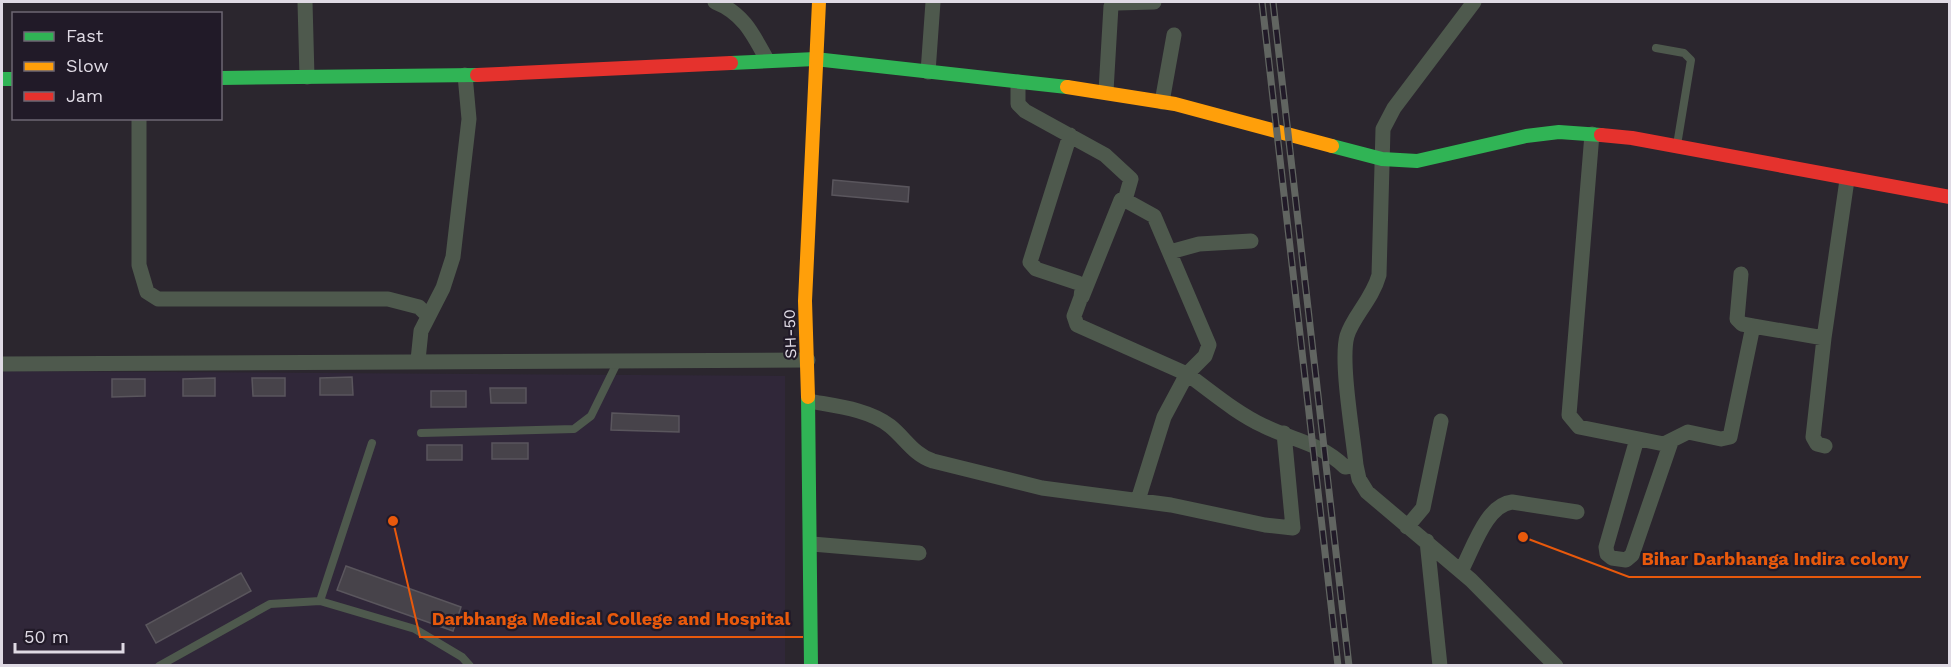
<svg xmlns="http://www.w3.org/2000/svg" width="1951" height="667" viewBox="0 0 1951 667" font-family="'Work Sans',sans-serif">
  <style>
    .built { fill: #302739 }
    .building { fill: #47434a; stroke: #5a565d; stroke-width: 1.5 }
    .lines { fill: none; stroke-linecap: round; stroke-linejoin: round }
    .lane { stroke: #4e594d; stroke-width: 8 }
    .street { stroke: #4e594d; stroke-width: 15 }
    .fast { stroke: #30b455; stroke-width: 14 }
    .slow { stroke: #ff9f0a; stroke-width: 14 }
    .jam { stroke: #e5322d; stroke-width: 14 }
    .rail-casing { stroke: #616561; stroke-width: 7 }
    .rail { stroke: #211a28; stroke-width: 4.5; stroke-dasharray: 14; stroke-linecap: butt }
    .labels { text-anchor: middle; dominant-baseline: central; stroke-width: 4.5; stroke-linejoin: round; paint-order: stroke }
    .street-label { font-size: 16px; fill: #dfdae4; stroke: #211a28 }
    .leader { fill: none; stroke: #e8590c; stroke-width: 2 }
    .callout-dot { fill: #e8590c; stroke: #211a28; stroke-width: 2 }
    .callout-label { font-size: 18px; text-anchor: middle; font-weight: bold; fill: #e8590c; stroke: #211a28; stroke-width: 4.5; stroke-linejoin: round; paint-order: stroke }
  </style>
  <rect width="100%" height="100%" fill="#2b262e"/>
  <path class="built" d="M2 371 785 376V665L2 666Z"/>
  <path class="building" d="M833 180 909 187 908 202 832 195Z
    M352 377 353 395H320V378Z
    M215 378V396H183V379Z
    M252 378H285V396H253Z
    M112 379H145V396L112 397Z
    M490 388H526V403H491Z
    M431 391H466V407H431Z
    M612 413 679 416V432L611 430Z
    M492 443H528V459H492Z
    M427 445H462V460H427Z
    M346 566 461 607 453 631 337 590Z
    M241 573 251 591 156 643 146 625Z"/>
  <g class="lines">
    <path class="lane" d="M1656 48 1684 53 1691 60 1677 145
      M421 433 574 429 591 416 618 361
      M320 601 372 443
      M159 666 270 604 320 601 415 629 462 657 470 666"/>
    <path class="street" d="M305 2 307 77
      M715 2C743 13 753 34 767 60
      M1474 2 1394 108 1383 129 1379 275C1372 300 1353 316 1347 336 1340 361 1353 435 1356 465L1359 479 1367 492 1471 580 1556 666
      M928 72 933 2
      M1018 82V104L1025 111 1105 155 1131 179 1125 200 1154 216 1209 345 1205 356 1187 374C1212 392 1236 413 1264 426 1294 441 1319 442 1345 467L1356 465
      M1106 91 1111 6 1117 3 1154 2
      M1162 102 1174 35
      M139 118V265L147 292 158 299H388L419 307 427 315
      M1592 134 1569 415 1579 427 1664 444 1688 432 1721 439 1730 437 1753 326 1824 338 1847 180
      M1070 135 1030 262 1036 269 1078 283 1082 288 1081 297 1074 316 1077 325 1187 374 1164 417 1138 500
      M1170 252 1199 244 1251 241
      M1741 274 1737 319 1742 324 1753 326
      M1082 297 1121 200
      M1824 338 1813 437 1817 444 1825 446
      M418 360 421 331 443 288 453 257 469 119 465 75
      M2 364 808 360
      M809 401C835 406 868 409 890 426 905 438 914 455 933 461L1042 488 1171 505 1265 525 1293 528 1284 433
      M1637 439 1606 547 1607 554 1612 558 1626 560 1632 555 1671 442
      M1407 527 1423 508 1441 421
      M1427 541 1440 666
      M812 544 919 553
      M1461 571C1473 549 1486 505 1512 502L1577 512"/>
    <path class="fast" d="M731 63 815 59 1067 87
      M220 78 477 75
      M2 79H14
      M1332 146 1382 159 1417 161 1526 136 1559 132 1601 135
      M808 397 811 666"/>
    <path class="slow" d="M1067 87 1175 104 1332 146
      M808 397 805 301 819 2"/>
    <path class="jam" d="M477 75 731 63
      M1601 135 1632 138 1950 197"/>
    <g class="rail-casing">
      <path id="rail" d="M1262 2 1338 666
        M1273 2 1349 666"/>
    </g>
    <use href="#rail" class="rail"/>
  </g>
  <g class="labels">
    <g class="street-label">
      <text transform="translate(790 334) rotate(-92)">SH-50</text>
    </g>
  </g>
  <path class="leader" d="M1523 537L1629 577H1921M393 521L420 637H803"/>
  <g class="callout-dot">
    <circle cx="1523" cy="537" r="6"/>
    <circle cx="393" cy="521" r="6"/>
  </g>
  <g class="callout-label">
    <text x="1775" y="565">Bihar Darbhanga Indira colony</text>
    <text x="611" y="625">Darbhanga Medical College and Hospital</text>
  </g>
  <rect width="1951" height="667" fill="none" stroke="#dfdae4" stroke-width="6"/>
  <rect x="12" y="12" width="210" height="108" fill="#211a28" stroke="#6d6773" stroke-width="1.5"/>
  <rect x="24" y="32" width="30" height="9" fill="#30b455" stroke="#6d6773" stroke-width="1.5"/>
  <text x="66" y="42" font-size="18" fill="#dfdae4">Fast</text>
  <rect x="24" y="62" width="30" height="9" fill="#ff9f0a" stroke="#6d6773" stroke-width="1.5"/>
  <text x="66" y="72" font-size="18" fill="#dfdae4">Slow</text>
  <rect x="24" y="92" width="30" height="9" fill="#e5322d" stroke="#6d6773" stroke-width="1.5"/>
  <text x="66" y="102" font-size="18" fill="#dfdae4">Jam</text>
  <path d="M15 643v9h108v-9" fill="none" stroke="#dfdae4" stroke-width="3"/>
  <text x="24" y="643" font-size="18" fill="#dfdae4" stroke="#211a28" stroke-width="4.5" paint-order="stroke">50 m</text>
</svg>
